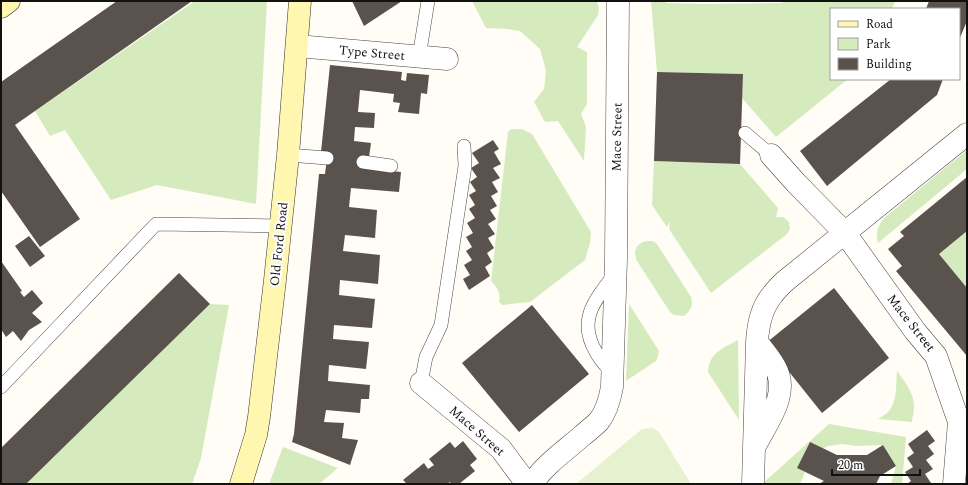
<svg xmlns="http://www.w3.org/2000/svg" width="968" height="485" viewBox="0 0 968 485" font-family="Spectral,serif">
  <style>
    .green { fill: #d5ebbd }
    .pitch { fill: #e6f2cf }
    .building { fill: #5a524d }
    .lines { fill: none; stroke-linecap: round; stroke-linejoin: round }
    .service-casing { stroke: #444; stroke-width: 14 }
    .minor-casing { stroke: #444; stroke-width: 23 }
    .secondary-casing { stroke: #333; stroke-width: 23 }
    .service { stroke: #fff; stroke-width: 13 }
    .minor { stroke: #fff; stroke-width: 22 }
    .secondary { stroke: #fff6b0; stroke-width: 22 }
    .labels { text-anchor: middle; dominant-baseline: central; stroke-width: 4; stroke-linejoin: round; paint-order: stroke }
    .street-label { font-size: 13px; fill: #111; stroke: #fff }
  </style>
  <rect width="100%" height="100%" fill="#fffdf5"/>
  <path class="green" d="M195 1H267L256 204 157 185 111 200 65 130 50 136 35 111Z
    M472 1H597L599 8 598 15 577 47 587 52V104L581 114 586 127 584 161 558 121 545 122 534 102 544 89 546 71 540 49 520 31 508 29 486 28Z
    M651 1H665L666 3 704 4 781 3 787 1H895L892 9H831V79H848L776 137 742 98 743 74 657 72Z
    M511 129H522L532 134 591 232 590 243 585 260 530 302 502 305 499 302C501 293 497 287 491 281L508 132Z
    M967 150V169L878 243C875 233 878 226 884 218Z
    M654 161 740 164 778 208 776 217H783L789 222 790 229 787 234 711 293 669 229 670 221 667 227 652 205Z
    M967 231V288L939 254Z
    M647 241H653L657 244 691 297C694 305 690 311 684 316L674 315 670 312 637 261C636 259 635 254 635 253 635 246 641 242 647 241Z
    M210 304 229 305 201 458 192 484H26Z
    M629 304 659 351 658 356 656 361 626 381Z
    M738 340 739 420 708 372C709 353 723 348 738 340Z
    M897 371C905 382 915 394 914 409 914 413 912 418 912 422L878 419C883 416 890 412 892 406 897 397 896 382 897 371Z
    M829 424 906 437 902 484H891L896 466 883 445 856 446 842 444 828 446 815 452 819 447 810 442 797 468 805 472 800 484H762Z
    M283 447 338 468 319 484H269Z"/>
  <path class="pitch" d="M653 428 659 432 691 484H576L642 429Z"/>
  <path class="building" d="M117 1H192L15 125 80 219 40 247 1 191V82Z
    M352 1H402L364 26Z
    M929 1H967V21L959 40V9H926Z
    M330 65 402 72 401 80 406 81 407 73 429 75 427 94 421 93 419 114 398 112 400 103 393 102 394 94 360 90 358 112 375 113 374 128 355 127 354 141 371 143 369 157 363 168 401 172 399 192 351 188 349 207 377 210 375 238 345 235 343 251 380 255 378 284 340 280 339 295 375 299 372 328 334 325 333 339 369 342 366 369 329 365 328 381 370 385 369 399H361L360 413 326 410 324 422 344 423 342 438 358 440 350 465 292 442 294 434 319 174H325L327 158 321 152Z
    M657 72 743 74 740 164 654 161Z
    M891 79H943L937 95 827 186 800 151Z
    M493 140 499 149 494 152 501 164 493 168 500 178 492 182 498 192 491 196 497 206 490 210 496 219 488 224 495 234 488 238 494 248 487 253 492 262 485 267 490 276 469 290 463 279 470 275 464 265 472 260 466 251 472 247 466 237 473 233 467 223 475 218 469 209 475 205 469 195 476 191 470 182 477 177 471 168 479 163 472 153Z
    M967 177V231L939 254 967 288V356L896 271 902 266 888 249 904 236 900 232Z
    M29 236 45 256 30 267 15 246Z
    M1 261 22 291 20 292 24 297 32 290 43 303 32 313 42 322 29 330 21 341 13 331 6 337 1 329Z
    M179 273 210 304 26 484H1V448Z
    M834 288 889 358 822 413 766 343Z
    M532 305 589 374 519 432 462 363Z
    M927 430 935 441 928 446 934 454 926 460 933 469 925 474 931 483 929 484H907L911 481 905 472 913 467 907 458 914 453 908 444Z
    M463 441 477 459 470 465 475 471 459 484H451L450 482 447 484H407L403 480 424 463 428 469 434 465 429 459 450 442 455 448Z
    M810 442 837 455H867L883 445 896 466 880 476 876 484H819L824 481 797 468Z"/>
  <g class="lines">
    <g class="service-casing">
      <path id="service" d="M419 57 428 1
        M745 133 771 155
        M288 155 327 158
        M363 162 391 166
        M613 374C607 367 600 360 596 352 577 320 595 300 614 275
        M421 383 426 357 441 325 465 166 464 146
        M1 387 156 224 280 226"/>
    </g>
    <g class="minor-casing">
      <path id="minor" d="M297 46 447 59
        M771 155 796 183 845 233 915 331 936 356 959 422 954 484
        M421 383 501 449 527 484
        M756 444C768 421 790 393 775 367 770 358 763 350 757 342
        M532 484C544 465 566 450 583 435 588 431 594 426 599 421 607 411 610 398 612 387L616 259 618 1
        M753 484 757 342C758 325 761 308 773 294 776 290 780 286 784 282L967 134"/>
    </g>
    <g class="secondary-casing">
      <path id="secondary" d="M1 7 9 1
        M241 484 256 435 259 417 275 280 288 155 300 1"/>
    </g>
    <use href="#service" class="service"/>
    <use href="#minor" class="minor"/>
    <use href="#secondary" class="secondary"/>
  </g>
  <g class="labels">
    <g class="street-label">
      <text transform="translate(372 53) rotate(5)">Type Street</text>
      <text transform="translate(617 137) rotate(-89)">Mace Street</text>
      <text transform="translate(279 244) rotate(-84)">Old Ford Road</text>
      <text transform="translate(911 323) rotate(52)">Mace Street</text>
      <text transform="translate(477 431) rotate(41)">Mace Street</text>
    </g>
  </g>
  <rect width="968" height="485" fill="none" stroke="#111111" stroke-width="4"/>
  <rect x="830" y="8" width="130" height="72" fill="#ffffff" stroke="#a0a0a0"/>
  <rect x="838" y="21" width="20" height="6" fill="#fff6b0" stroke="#a0a0a0"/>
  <text x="866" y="28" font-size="12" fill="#111111">Road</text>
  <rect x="838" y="38" width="20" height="12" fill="#d5ebbd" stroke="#a0a0a0"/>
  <text x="866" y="48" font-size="12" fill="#111111">Park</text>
  <rect x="838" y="58" width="20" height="12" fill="#5a524d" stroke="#a0a0a0"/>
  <text x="866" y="68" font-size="12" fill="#111111">Building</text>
  <path d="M832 469v6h88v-6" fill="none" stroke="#111111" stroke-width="2"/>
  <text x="838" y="469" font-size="12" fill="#111111" stroke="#ffffff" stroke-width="3" paint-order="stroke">20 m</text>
</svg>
